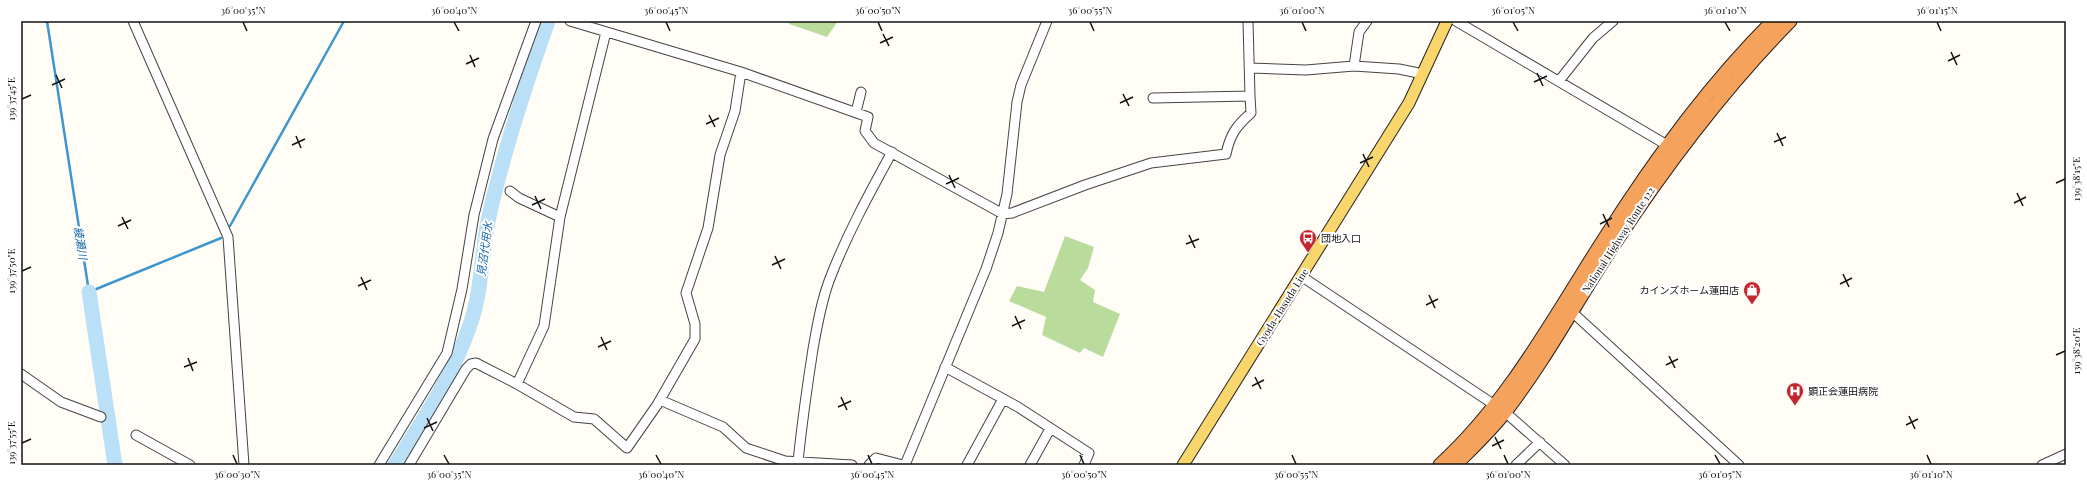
<svg xmlns="http://www.w3.org/2000/svg" width="2087" height="486" viewBox="0 0 2087 486" font-family="'Playfair Display','Noto Sans JP',serif">
  <style>
    .forest { fill: #b9dc9c }
    .lines { fill: none; stroke-linecap: round; stroke-linejoin: round }
    .stream { stroke: #3f96cf; stroke-width: 2.5 }
    .river { stroke: #b9e0f7; stroke-width: 15 }
    .minor-casing { stroke: #444; stroke-width: 11 }
    .major-casing { stroke: #222; stroke-width: 13 }
    .highway-casing { stroke: #222; stroke-width: 15 }
    .minor { stroke: #fff; stroke-width: 9 }
    .major { stroke: #f9d66b; stroke-width: 11 }
    .highway { stroke: #f5a25d; stroke-width: 13 }
    .ticks { fill: none; stroke: #111; stroke-width: 1.5 }
    .labels { text-anchor: middle; dominant-baseline: central; stroke-width: 4; stroke-linejoin: round; paint-order: stroke }
    .poi-label { font-size: 10px; fill: #111; stroke: #fff; text-anchor: start }
    .street-label { font-size: 10px; fill: #111; stroke: #fff }
    .water-label { font-size: 11px; font-style: italic; fill: #1768a6; stroke: #fff }
    .neatline { fill: none; stroke: #111; stroke-width: 1.5 }
    .ticks-label { font-size: 10px; text-anchor: middle; fill: #111 }
  </style>
  <rect width="100%" height="100%" fill="#fffdf5"/>
  <path class="forest" d="M790 21H838L827 37 789 24Z
    M1065 236 1094 247 1088 268 1080 280 1095 290 1093 302 1120 314 1103 357 1084 348 1080 353 1042 335 1046 317 1009 301 1017 286 1044 292Z"/>
  <g class="lines">
    <path class="stream" d="M47 21 89 292 221 238
      M230 226 344 21"/>
    <path class="river" d="M89 292 115 465
      M395 465C424 419 454 374 471 322 483 286 481 248 490 212 505 147 526 83 548 21"/>
    <g class="minor-casing">
      <path id="minor" d="M133 21 228 237 244 465
        M570 21 741 72 868 117 865 131 874 143 1003 214 1012 213 1085 185 1151 163 1226 154C1230 135 1236 126 1251 113L1250 96
        M1456 21 1672 148
        M1354 66 1359 32 1367 21
        M1250 68 1306 70 1354 66 1399 69 1423 74
        M1559 81 1593 38 1613 21
        M1153 98 1250 96 1248 21
        M856 112 861 92
        M510 191 519 198 560 217 544 326 517 384
        M560 217 606 32
        M1301 276 1505 412 1565 465
        M1571 311 1739 465
        M945 367 1018 407 1089 453 1084 465
        M21 374 61 402 101 417
        M660 400 723 427 746 448 785 461 852 465
        M136 435 190 465
        M798 461C802 424 807 387 813 349 817 326 821 303 829 281 846 236 869 194 892 152
        M379 465 447 353 462 289 474 215 493 139 536 21
        M409 465 466 369 471 364 476 363 517 384 574 417 594 419 627 448 657 405 695 339V324L686 293 708 228 720 155 735 111 741 72
        M869 465 876 458 903 465
        M905 465 986 269 998 233 1007 194 1017 102 1021 85 1047 21
        M967 465 1003 399
        M1030 465 1050 429
        M1516 465 1540 442
        M2042 465 2066 454"/>
    </g>
    <g class="major-casing">
      <path id="major" d="M1183 465 1409 103 1447 21"/>
    </g>
    <g class="highway-casing">
      <path id="highway" d="M1440 465C1509 402 1553 319 1603 241 1652 163 1708 86 1773 21
        M1455 465C1472 448 1490 431 1505 412 1546 359 1577 300 1614 244 1666 165 1723 89 1790 21"/>
    </g>
    <use href="#minor" class="minor"/>
    <use href="#major" class="major"/>
    <use href="#highway" class="highway"/>
  </g>
  <path class="ticks" d="M243 22 247 31M454 22 459 31M666 22 670 31M878 22 882 31M1090 22 1094 31M1302 22 1306 31M1513 22 1518 31M1725 22 1730 31M1937 22 1941 31M883 34 889 46M880 43 893 37M1951 52 1957 65M470 55 475 67M1948 61 1960 55M466 64 479 58M1537 73 1543 86M56 75 62 88M1534 82 1547 76M52 85 65 79M1123 94 1129 106M22 99 31 95M1120 103 1133 97M709 115 715 127M706 124 719 118M1777 133 1783 146M296 136 301 148M1774 142 1786 137M292 145 305 139M1363 154 1369 167M1360 163 1373 157M949 175 955 188M2056 183 2065 179M946 184 959 178M2017 193 2023 206M535 196 541 209M2014 203 2026 197M532 205 545 199M1603 214 1609 227M122 217 128 229M1600 224 1612 218M118 226 131 220M1189 235 1195 248M1186 244 1199 239M775 256 781 269M772 265 785 259M22 271 31 267M1843 274 1849 287M361 277 367 290M1840 284 1852 278M358 286 371 280M1429 295 1435 308M1426 305 1438 299M1015 316 1021 329M1012 326 1025 320M601 337 607 350M598 347 611 341M2056 355 2065 351M1669 356 1675 368M188 358 193 371M1666 365 1678 359M184 367 197 362M1255 377 1261 389M1252 386 1264 380M841 397 847 410M838 407 851 401M1909 416 1915 429M427 418 433 431M1906 425 1918 419M424 428 437 422M1495 437 1501 449M22 443 31 439M1492 446 1504 440M233 455 237 464M444 455 449 464M656 455 661 464M868 455 872 464M1080 455 1084 464M1292 455 1296 464M1504 455 1508 464M1715 455 1720 464M1927 455 1931 464"/>
  <defs>
    <g id="bus-pin" transform="scale(0.9)"><path d="M0 17L-7.5 6A9.5 9.5 0 1 1 7.5 6Z" fill="#c4262e" stroke="#fff"/><path d="M-5-6H5V4H4V6H2V4H-2V6H-4V4H-5ZM-3.5-4V0h7V-4ZM-3.5 1.2v1.5H-2V1.2ZM2 1.2v1.5H3.5V1.2Z" fill="#fff"/></g>
    <g id="shop-pin" transform="scale(0.9)"><path d="M0 17L-7.5 6A9.5 9.5 0 1 1 7.5 6Z" fill="#c4262e" stroke="#fff"/><path d="M-5-2.5h2.3a2.7 3.5 0 0 1 5.4 0H5L5.5 6h-11ZM-1.5-2.5h3a1.5 2.3 0 0 0-3 0Z" fill="#fff"/></g>
    <g id="hospital-pin" transform="scale(0.9)"><path d="M0 17L-7.5 6A9.5 9.5 0 1 1 7.5 6Z" fill="#c4262e" stroke="#fff"/><path d="M-5-5h3v3.5h4V-5h3V5h-3V1.5h-4V5h-3Z" fill="#fff"/></g>
  </defs>
  <g fill-rule="evenodd">
    <use href="#bus-pin" x="1308" y="238"/>
    <use href="#shop-pin" x="1752" y="290"/>
    <use href="#hospital-pin" x="1795" y="391"/>
  </g>
  <g class="labels">
    <g class="poi-label">
      <text x="1321" y="238">団地入口</text>
      <text x="1739" y="290" text-anchor="end">カインズホーム蓮田店</text>
      <text x="1808" y="391">顕正会蓮田病院</text>
    </g>
    <g class="street-label">
      <text transform="translate(1618 240) rotate(-57)">National Highway Route 122</text>
      <text transform="translate(1282 307) rotate(-58)">Gyoda-Hasuda Line</text>
    </g>
    <g class="water-label">
      <text transform="translate(81 243) rotate(81)">綾瀬川</text>
      <text transform="translate(484 249) rotate(-82)">見沼代用水</text>
    </g>
  </g>
  <rect width="2087" height="486" fill="none" stroke="#ffffff" stroke-width="44"/>
  <rect x="22" y="22" width="2043" height="442" class="neatline"/>
  <g class="ticks-label">
    <text x="243" y="14">36°00'35"N</text>
    <text x="454" y="14">36°00'40"N</text>
    <text x="666" y="14">36°00'45"N</text>
    <text x="878" y="14">36°00'50"N</text>
    <text x="1090" y="14">36°00'55"N</text>
    <text x="1302" y="14">36°01'00"N</text>
    <text x="1513" y="14">36°01'05"N</text>
    <text x="1725" y="14">36°01'10"N</text>
    <text x="1937" y="14">36°01'15"N</text>
    <text transform="translate(11 99) rotate(-90)" y="4">139°37'45"E</text>
    <text transform="translate(2076 179) rotate(-90)" y="4">139°38'15"E</text>
    <text transform="translate(11 271) rotate(-90)" y="4">139°37'50"E</text>
    <text transform="translate(2076 351) rotate(-90)" y="4">139°38'20"E</text>
    <text transform="translate(11 443) rotate(-90)" y="4">139°37'55"E</text>
    <text x="237" y="478">36°00'30"N</text>
    <text x="449" y="478">36°00'35"N</text>
    <text x="661" y="478">36°00'40"N</text>
    <text x="872" y="478">36°00'45"N</text>
    <text x="1084" y="478">36°00'50"N</text>
    <text x="1296" y="478">36°00'55"N</text>
    <text x="1508" y="478">36°01'00"N</text>
    <text x="1720" y="478">36°01'05"N</text>
    <text x="1931" y="478">36°01'10"N</text>
  </g>
</svg>
